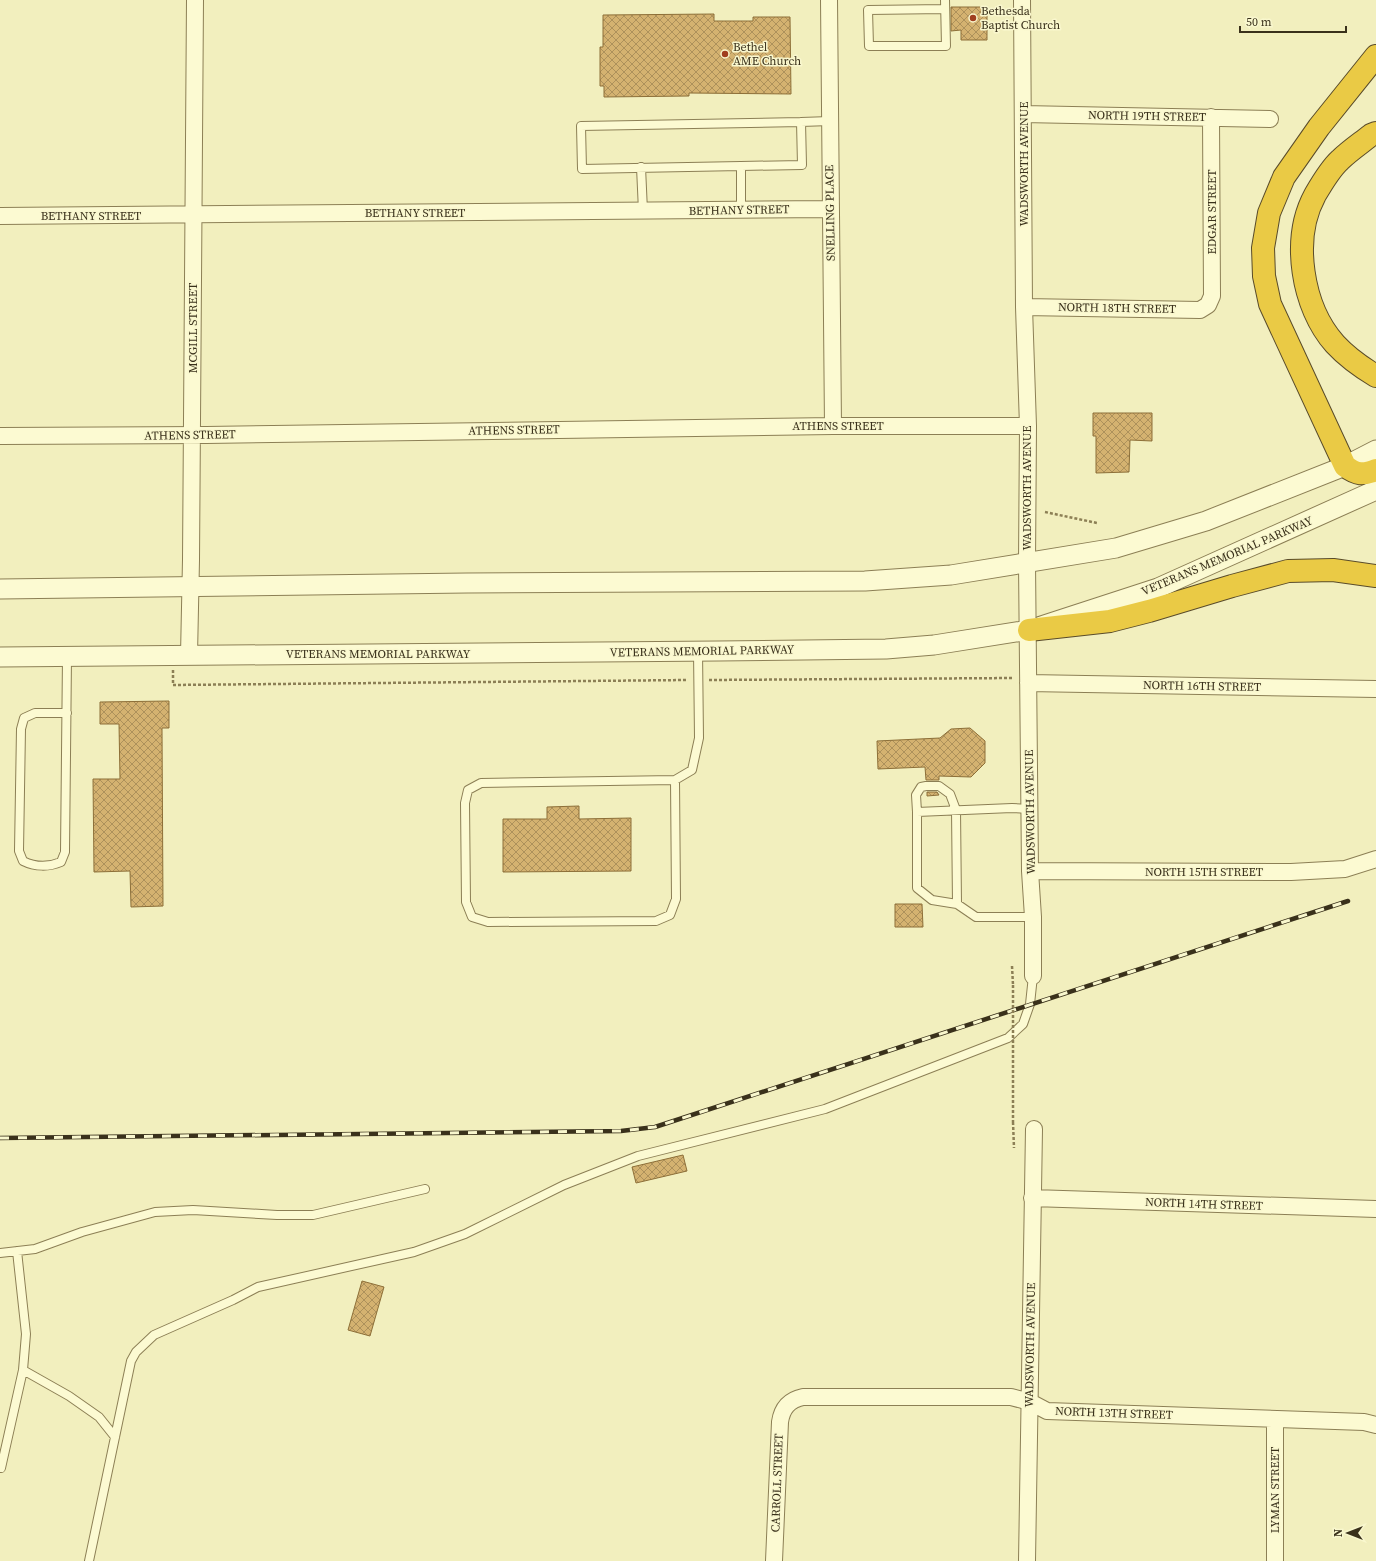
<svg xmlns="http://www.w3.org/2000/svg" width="1376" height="1561" viewBox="0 0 1376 1561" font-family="'Source Serif 4',serif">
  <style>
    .building { fill: url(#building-cross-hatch); stroke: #8d6f38 }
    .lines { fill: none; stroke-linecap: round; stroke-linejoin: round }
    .service-casing { stroke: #8c7f55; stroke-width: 10 }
    .minor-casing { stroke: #8c7f55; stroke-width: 18 }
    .tertiary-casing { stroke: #8c7f55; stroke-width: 21 }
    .motorway-casing { stroke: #594b2a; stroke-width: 24 }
    .path { stroke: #8c7f55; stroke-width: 2.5; stroke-dasharray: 3 2; stroke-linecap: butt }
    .service { stroke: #fcfad2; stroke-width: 8 }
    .minor { stroke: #fcfad2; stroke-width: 16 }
    .tertiary { stroke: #fcfad2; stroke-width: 19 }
    .motorway { stroke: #eaca45; stroke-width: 22 }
    .rail-casing { stroke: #3a311b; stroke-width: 4.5 }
    .rail { stroke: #f9f7ce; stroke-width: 3; stroke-dasharray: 9; stroke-linecap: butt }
    .path-bridge { stroke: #8c7f55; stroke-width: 2.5; stroke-dasharray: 3 2; stroke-linecap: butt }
    .poi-dot { fill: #a03e1f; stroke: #f9f7ce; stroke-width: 1.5 }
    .labels { text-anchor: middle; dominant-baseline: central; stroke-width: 3; stroke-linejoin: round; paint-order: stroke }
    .poi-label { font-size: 12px; fill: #3a311b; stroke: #f9f7ce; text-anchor: start }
    .street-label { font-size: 12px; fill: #3a311b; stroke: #f9f7ce }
  </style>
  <defs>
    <pattern id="building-cross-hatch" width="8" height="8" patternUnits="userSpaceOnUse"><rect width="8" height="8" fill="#d4b270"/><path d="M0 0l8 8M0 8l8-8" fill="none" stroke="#ad915b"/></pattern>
  </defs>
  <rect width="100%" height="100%" fill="#f2efbe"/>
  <path class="building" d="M951 7H987V40H961V30L951 31Z
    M714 14V21H753V17H790L791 94 689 93V96L604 97V86H600V47H603V15Z
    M1093 413H1152V441L1130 440 1129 472 1096 473V436H1093Z
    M169 701V728H162L163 906 131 907 130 871 94 872 93 779H120L119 724H100V702Z
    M970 728 985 741V763L971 777 939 776V780H926L925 767 878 769 877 741 940 738 951 729Z
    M927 792H937L939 795 927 796Z
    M579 806V819L631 818V871L503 872V819H547V807Z
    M895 904H922L923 927H895Z
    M683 1155 687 1171 636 1183 632 1167Z
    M362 1281 384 1287 370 1336 348 1330Z"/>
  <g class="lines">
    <g class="service-casing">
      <path id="service" d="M945 9 868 10 869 46H946L945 0
        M801 122 830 121
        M641 167 643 211
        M741 210V166L802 165 801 122 581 126 582 169 741 166
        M67 713H35L24 718 21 729 19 851 23 861C35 867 49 867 61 862L65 852 67 657
        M675 780 676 899 670 915 656 921 488 922 472 917 466 902 465 803 468 790 481 783 675 780 692 770 699 738 698 651
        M917 812 916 795 921 787 926 786H939L950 794 956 810 957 904 976 917H1033
        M957 904 932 900 917 888V812L1012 808 1030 809
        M0 1253 35 1249 82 1232 155 1212 193 1210 277 1215H313L425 1189
        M23 1370 69 1396 99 1417 115 1437
        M1 1468 23 1370 26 1334 17 1251
        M89 1561 131 1361 136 1352 154 1335 233 1300 258 1287 414 1252 465 1234 564 1185 638 1156 825 1109 1008 1038 1023 1024 1030 1004 1033 976"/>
    </g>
    <g class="minor-casing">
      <path id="minor" d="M829 0 833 426
        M1022 0 1024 307 1028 426 1027 563 1030 871 1033 917V976
        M1023 114 1270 119
        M0 216 830 209
        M1024 307 1200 310 1208 305 1212 296 1211 117
        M0 436 206 435 833 426H1028
        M189 655 191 560 195 0
        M1028 683 1376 689
        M1030 871 1291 872 1345 869 1376 859
        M1032 1198 1376 1209
        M1275 1419V1561
        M774 1561 780 1422C782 1408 789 1400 803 1397H1011L1030 1402 1047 1411 1364 1422 1376 1425
        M1027 1561 1034 1129"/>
    </g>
    <g class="tertiary-casing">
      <path id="tertiary" d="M0 589 467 583 865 581 951 575 1116 548 1206 521 1345 466 1376 450
        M0 657 718 651 886 649 934 645 1029 630 1158 588 1376 490"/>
    </g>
    <g class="motorway-casing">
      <path id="motorway" d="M1376 56 1319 127 1284 177 1269 213 1263 248 1264 276 1270 304 1345 466C1357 475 1363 475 1376 470
        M1376 133 1371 135C1361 143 1349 151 1340 160 1330 169 1322 183 1315 195 1291 239 1302 307 1335 344 1347 357 1361 367 1376 376
        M1029 630 1110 621 1149 611 1232 586 1288 571 1333 570 1376 576"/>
    </g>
    <path class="path" d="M1045 512 1097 523
      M173 670V685L688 680
      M709 680 1014 678
      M1012 966 1013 985
      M1013 1122 1014 1148"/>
    <use href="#service" class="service"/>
    <use href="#minor" class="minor"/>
    <use href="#tertiary" class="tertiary"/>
    <use href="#motorway" class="motorway"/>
    <g class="rail-casing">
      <path id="rail" d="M0 1138 621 1131 655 1127 1348 901"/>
    </g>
    <use href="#rail" class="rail"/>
    <path class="path-bridge" d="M1013 985V1122"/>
  </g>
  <g class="poi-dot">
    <circle cx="973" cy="18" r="4"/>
    <circle cx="725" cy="54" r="4"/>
  </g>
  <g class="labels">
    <g class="poi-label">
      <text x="981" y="11">Bethesda<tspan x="981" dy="14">Baptist Church</tspan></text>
      <text x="733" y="47">Bethel<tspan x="733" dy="14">AME Church</tspan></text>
    </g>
    <g class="street-label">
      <text transform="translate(1147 116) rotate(1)">NORTH 19TH STREET</text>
      <text transform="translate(1024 164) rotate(-90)">WADSWORTH AVENUE</text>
      <text transform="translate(739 210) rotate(-1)">BETHANY STREET</text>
      <text transform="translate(1212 212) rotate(-90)">EDGAR STREET</text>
      <text x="415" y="213">BETHANY STREET</text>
      <text transform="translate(830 213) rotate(-91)">SNELLING PLACE</text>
      <text x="91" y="216">BETHANY STREET</text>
      <text transform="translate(1117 308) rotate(1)">NORTH 18TH STREET</text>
      <text transform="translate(193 328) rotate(-90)">MCGILL STREET</text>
      <text x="838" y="426">ATHENS STREET</text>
      <text transform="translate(514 430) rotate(-1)">ATHENS STREET</text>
      <text transform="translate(190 435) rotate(-1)">ATHENS STREET</text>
      <text transform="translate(1027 488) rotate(-90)">WADSWORTH AVENUE</text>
      <text transform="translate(1227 556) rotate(-23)">VETERANS MEMORIAL PARKWAY</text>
      <text transform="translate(702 651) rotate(-1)">VETERANS MEMORIAL PARKWAY</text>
      <text x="378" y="654">VETERANS MEMORIAL PARKWAY</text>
      <text transform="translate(1202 686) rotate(1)">NORTH 16TH STREET</text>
      <text transform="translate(1030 812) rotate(-91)">WADSWORTH AVENUE</text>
      <text x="1204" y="872">NORTH 15TH STREET</text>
      <text transform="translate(1204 1204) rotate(2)">NORTH 14TH STREET</text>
      <text transform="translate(1030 1345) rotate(-89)">WADSWORTH AVENUE</text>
      <text transform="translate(1114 1413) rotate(2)">NORTH 13TH STREET</text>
      <text transform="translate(777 1483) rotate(-88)">CARROLL STREET</text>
      <text transform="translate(1275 1490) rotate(-90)">LYMAN STREET</text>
    </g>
  </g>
  <g transform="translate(1348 1533) rotate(270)" stroke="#f9f7ce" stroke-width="3" paint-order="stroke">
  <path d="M0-3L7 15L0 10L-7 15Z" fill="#3a311b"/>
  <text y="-6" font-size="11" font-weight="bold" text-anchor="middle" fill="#3a311b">N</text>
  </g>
  <path d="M1240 26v6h106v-6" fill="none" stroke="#3a311b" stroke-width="2"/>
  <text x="1246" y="26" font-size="12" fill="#3a311b" stroke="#f9f7ce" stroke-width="3" paint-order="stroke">50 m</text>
</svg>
